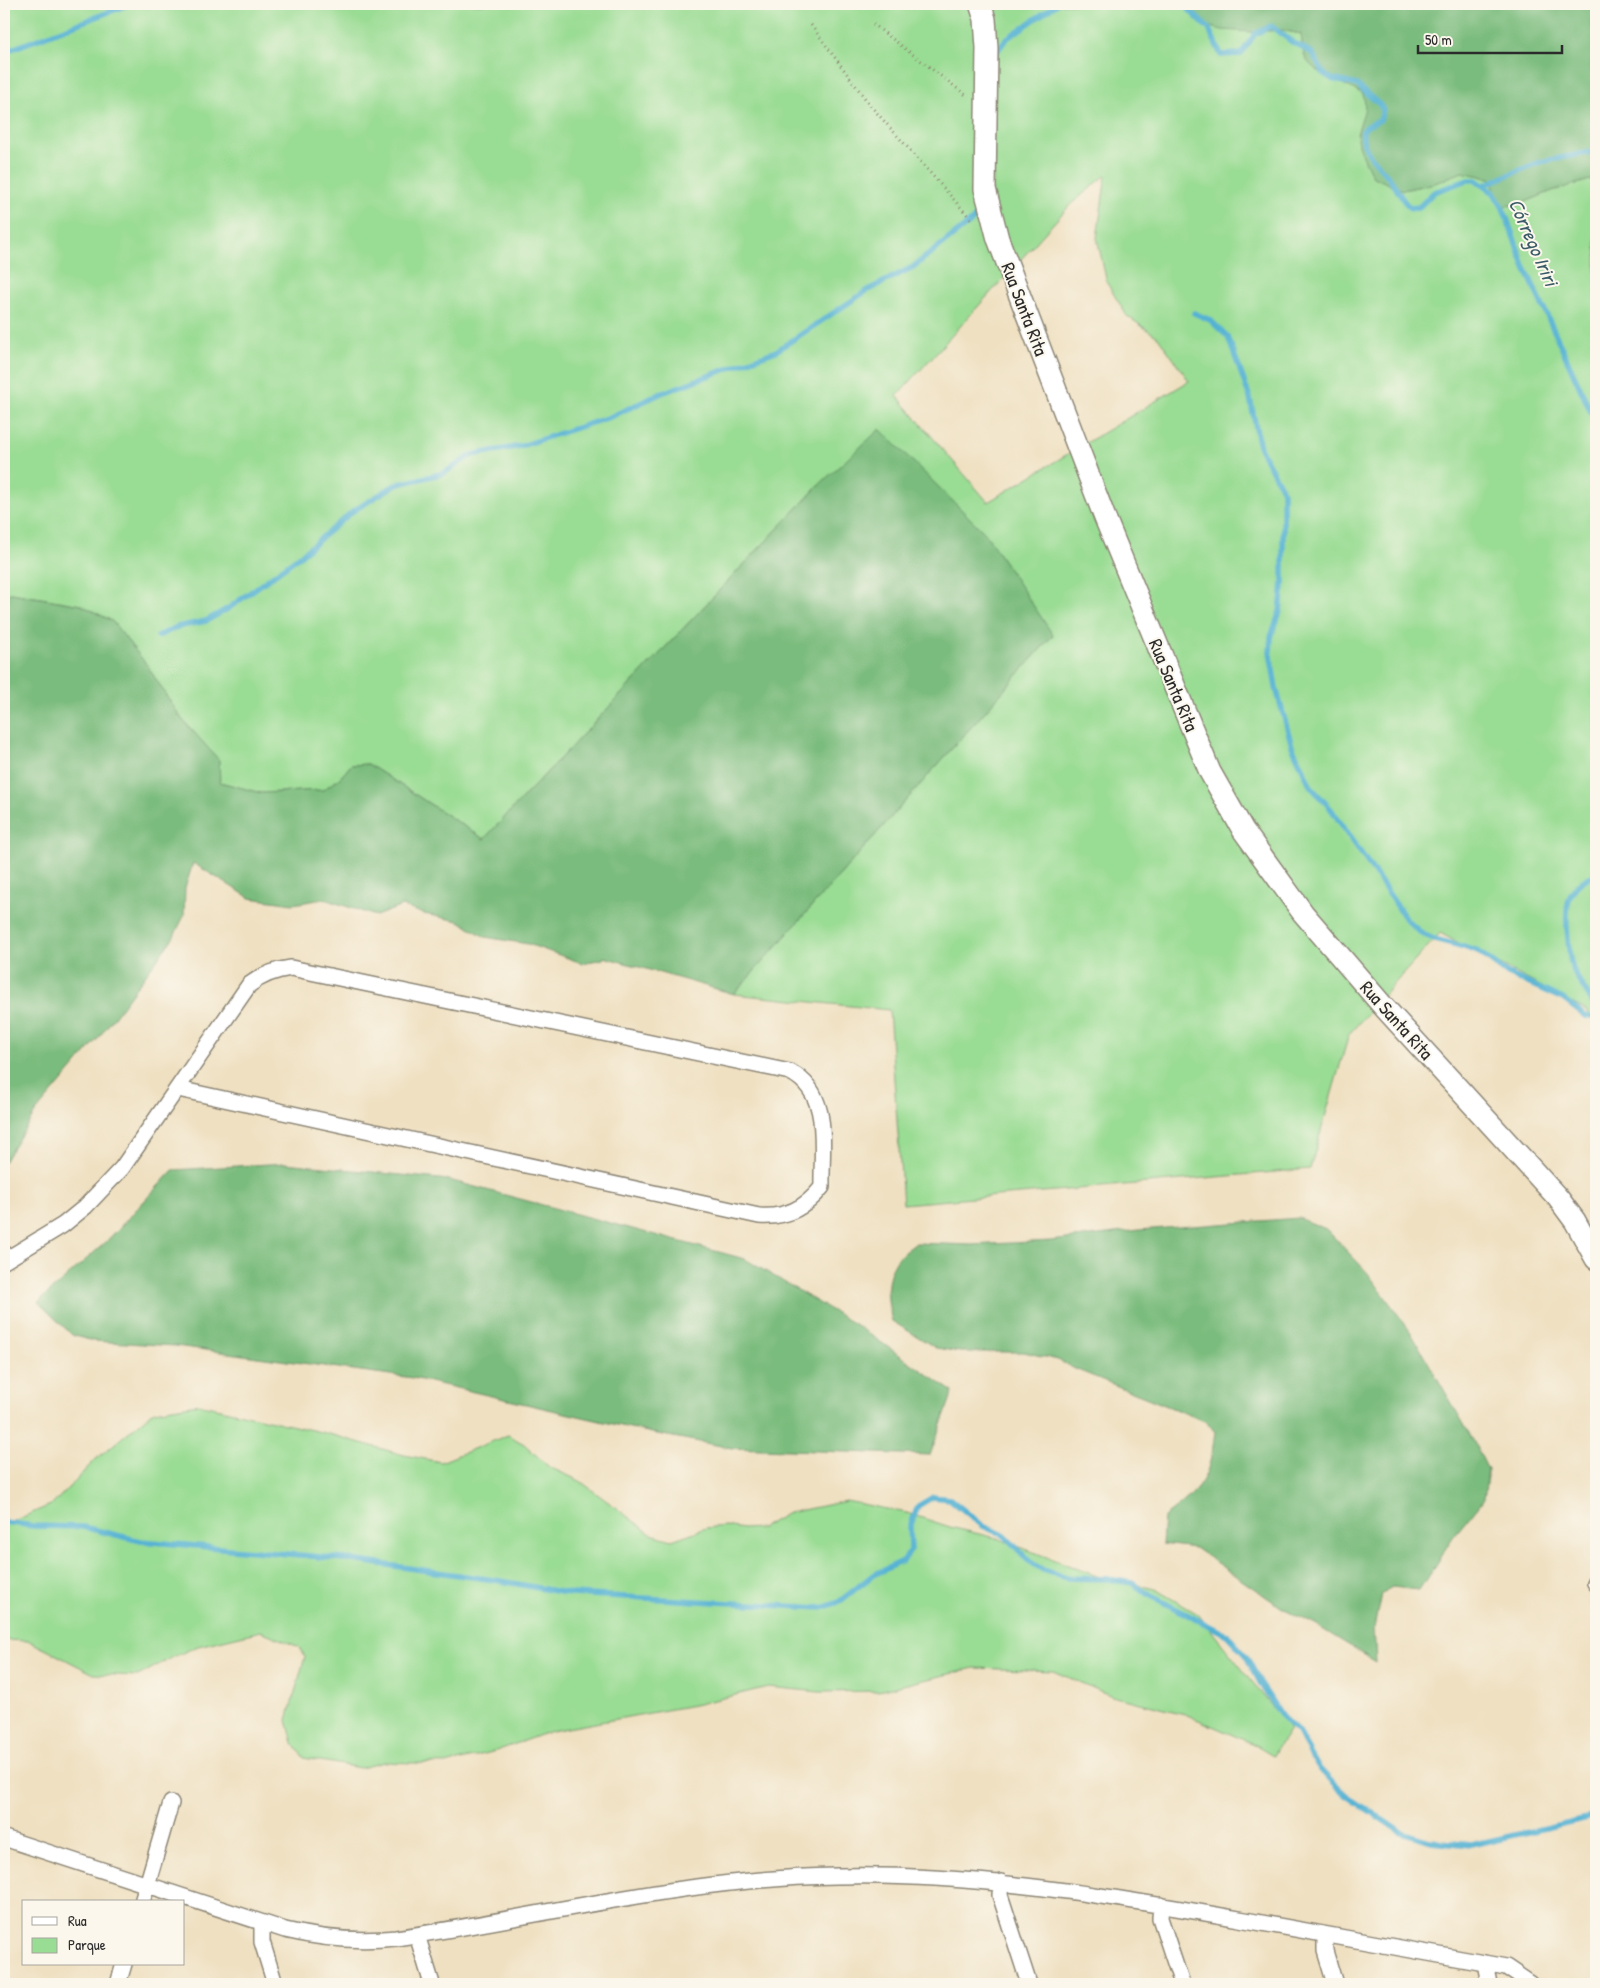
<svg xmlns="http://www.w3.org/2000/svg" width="1600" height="1988" viewBox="0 0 1600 1988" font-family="'Patrick Hand',sans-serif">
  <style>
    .green { fill: #99dc93; stroke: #62845f; fill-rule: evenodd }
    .forest { fill: #7abc7d; stroke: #527454 }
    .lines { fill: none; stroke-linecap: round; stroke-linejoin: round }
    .stream { stroke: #54b2d3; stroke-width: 5.5 }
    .street-casing { stroke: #8d8676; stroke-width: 18 }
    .secondary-casing { stroke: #8d8676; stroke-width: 24 }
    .path { stroke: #8d8676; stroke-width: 3; stroke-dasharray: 1 4; stroke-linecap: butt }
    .street { stroke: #fff; stroke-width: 15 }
    .secondary { stroke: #fff; stroke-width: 21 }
    .labels { text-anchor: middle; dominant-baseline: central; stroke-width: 4; stroke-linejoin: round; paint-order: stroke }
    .street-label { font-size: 19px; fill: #2b2b2b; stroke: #fbf7ec }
    .water-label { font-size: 20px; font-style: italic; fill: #395a66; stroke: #fbf7ec }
  </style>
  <rect width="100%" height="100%" fill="#fbf7ec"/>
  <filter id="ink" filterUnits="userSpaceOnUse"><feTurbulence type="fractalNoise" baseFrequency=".02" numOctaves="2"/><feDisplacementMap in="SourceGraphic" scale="10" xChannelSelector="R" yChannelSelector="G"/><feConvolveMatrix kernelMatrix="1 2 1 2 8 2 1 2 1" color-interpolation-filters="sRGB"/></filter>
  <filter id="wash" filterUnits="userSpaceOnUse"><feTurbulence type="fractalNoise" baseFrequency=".0096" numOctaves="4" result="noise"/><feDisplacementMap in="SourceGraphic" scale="20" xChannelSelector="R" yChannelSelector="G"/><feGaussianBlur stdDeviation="1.12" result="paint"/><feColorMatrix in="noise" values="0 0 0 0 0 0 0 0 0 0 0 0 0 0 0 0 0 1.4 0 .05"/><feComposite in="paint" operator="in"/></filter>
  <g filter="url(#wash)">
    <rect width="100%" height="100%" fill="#efe0c1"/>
    <path class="green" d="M10 4H1180L1202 25 1253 32 1281 30 1301 34 1324 76 1332 77 1363 93 1366 107 1357 134 1403 190 1435 183 1462 172 1490 178 1502 206 1518 205 1552 191 1590 180 1596 182V1023L1587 1011 1440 933 1349 1034 1310 1169 903 1204 889 1010 734 994 1053 635 821 483 484 839 368 764 351 765 340 778 323 790 261 793 219 782 218 760 181 718 146 664 112 621 81 605 12 593 4 595V12ZM1106 175 1097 238 1107 283 1127 316 1158 337 1189 381 988 502 897 396 1070 205Z
      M198 1404 325 1433 404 1455 441 1462 508 1435 524 1444 549 1467 580 1481 651 1534 672 1540 706 1528 725 1526 743 1529 762 1528 788 1513 846 1501 907 1513 950 1527 996 1538 1097 1576 1155 1589 1198 1614 1290 1729 1273 1755 1258 1746 1185 1714 1112 1696 1053 1671 974 1668 878 1691 820 1692 768 1687 694 1705 551 1731 496 1751 446 1764 384 1762 360 1768 304 1758 293 1743 287 1720 305 1657 299 1647 261 1631 198 1646 171 1658 138 1676 94 1674 29 1641 4 1640V1525L53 1504 95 1460 154 1411Z"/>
    <path class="forest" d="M1180 4H1596V182L1590 180 1552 191 1518 205 1501 206 1490 178 1462 172 1435 183 1403 190 1373 177C1367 165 1356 145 1358 132 1361 115 1368 112 1363 94 1348 85 1311 73 1305 57 1302 50 1302 41 1301 34L1281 30 1253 32 1222 30 1202 25Z
      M880 429 985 533 1053 635 734 994 604 957 603 959 582 963 528 944 485 937 459 921 424 914 402 906 376 916 324 899 293 904 250 898 193 863 185 888 184 916 173 938 97 1040 35 1113 4 1162V595L11 593 81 605 112 621 146 664 181 718 219 760 220 782 261 793 323 790 340 778 351 765 368 764 484 839 821 483Z
      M285 1163 449 1180 745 1259 856 1325 953 1392 930 1455 732 1448 652 1433 413 1378 176 1346 93 1341 72 1335 38 1302 106 1242 173 1170Z
      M1299 1218 1326 1229 1367 1272 1410 1331 1473 1440 1488 1470 1484 1499 1453 1537 1419 1590 1392 1587 1381 1594 1374 1628 1376 1662 1319 1627 1281 1607 1195 1548 1162 1544 1164 1517C1203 1488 1209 1480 1215 1432L1207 1422 1075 1369 1058 1360 1024 1352H960L936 1348 892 1321C887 1301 884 1280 896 1261 900 1254 910 1248 916 1243L971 1245 1051 1241 1139 1230Z"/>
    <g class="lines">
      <path class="stream" d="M1183 4 1209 29 1221 55 1241 54 1255 34 1271 26 1292 42 1312 53 1324 74 1332 79 1357 85 1380 105 1383 110 1380 120 1367 126 1363 131C1360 153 1382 166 1393 183 1399 192 1402 202 1411 208L1419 207 1434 192 1468 180H1476L1494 193 1503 208 1523 263 1596 423
        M4 52 130 4
        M994 56 1006 39 1057 4
        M1484 185 1540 162 1596 151
        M1194 313 1210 320 1228 337 1250 398 1260 448 1283 491V582L1280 611 1271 637 1270 652 1276 688 1292 746 1311 787 1331 809 1406 919 1422 934 1434 939 1476 950 1508 974 1563 999 1585 1016 1596 1018
        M158 636 177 627 206 621 229 608 301 555 353 511 395 485 444 473 472 455 521 446 610 417 662 393 776 351 868 290 913 267 973 220 983 205
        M1596 875C1564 884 1565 911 1568 939 1569 948 1569 957 1572 966 1577 982 1590 995 1596 1010
        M4 1522 33 1526 83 1527 141 1541 344 1559 501 1581 571 1594 822 1608 839 1602 873 1575 903 1561 911 1550 910 1527 918 1506 933 1497 950 1499 983 1526 1005 1536 1029 1561 1043 1570 1067 1578 1108 1579 1132 1583 1151 1596 1227 1635 1246 1656 1262 1686 1282 1717 1298 1732 1318 1767 1331 1781 1346 1795 1399 1831 1431 1841 1472 1845 1596 1816"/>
    </g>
  </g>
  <g filter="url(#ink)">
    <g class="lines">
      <g class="street-casing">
        <path id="street" d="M4 1261 63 1225 85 1207 122 1168 249 985C262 975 275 970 291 968L790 1072C832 1093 821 1147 822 1187 805 1209 785 1218 759 1216L178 1089
          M1595 1583 1596 1581
          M4 1838 285 1930C322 1939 358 1942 396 1938 544 1916 687 1878 837 1876 975 1873 1110 1896 1245 1920 1332 1936 1419 1951 1506 1967L1531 1984
          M1001 1882 1000 1895 1029 1984
          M142 1902 171 1803
          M1161 1905 1160 1918 1182 1984
          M262 1923V1942L275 1984
          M417 1935 432 1984
          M1325 1935V1951L1335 1984
          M1485 1963 1489 1984
          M118 1984 124 1964"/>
      </g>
      <g class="secondary-casing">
        <path id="secondary" d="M980 4 985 19 987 48 985 189 998 239 1105 518 1210 772 1243 830 1303 913 1383 1006 1558 1198 1575 1221 1596 1259"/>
      </g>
      <path class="path" d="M873 24 967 96
        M811 25 870 105 972 220"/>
      <use href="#street" class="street"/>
      <use href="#secondary" class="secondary"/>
    </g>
  </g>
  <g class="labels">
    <g class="street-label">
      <text transform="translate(1025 309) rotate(69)">Rua Santa Rita</text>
      <text transform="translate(1174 685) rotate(67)">Rua Santa Rita</text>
      <text transform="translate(1397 1020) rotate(48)">Rua Santa Rita</text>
    </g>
    <g class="water-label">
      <text transform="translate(1534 242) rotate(66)">Córrego Iriri</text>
    </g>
  </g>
  <rect width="1600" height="1988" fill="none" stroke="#fbf7ec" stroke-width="20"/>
  <rect x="22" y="1900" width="162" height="65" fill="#fbf7ec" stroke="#a8a59f"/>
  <rect x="32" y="1917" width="25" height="8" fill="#ffffff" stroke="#a8a59f"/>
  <text x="68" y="1926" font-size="15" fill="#2b2b2b">Rua</text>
  <rect x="32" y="1938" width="25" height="15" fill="#99dc93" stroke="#a8a59f"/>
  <text x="68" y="1950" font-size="15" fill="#2b2b2b">Parque</text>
  <path d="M1418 45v8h144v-8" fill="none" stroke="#2b2b2b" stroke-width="2.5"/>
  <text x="1425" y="45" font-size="15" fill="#2b2b2b" stroke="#fbf7ec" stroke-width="4" paint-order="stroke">50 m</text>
</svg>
